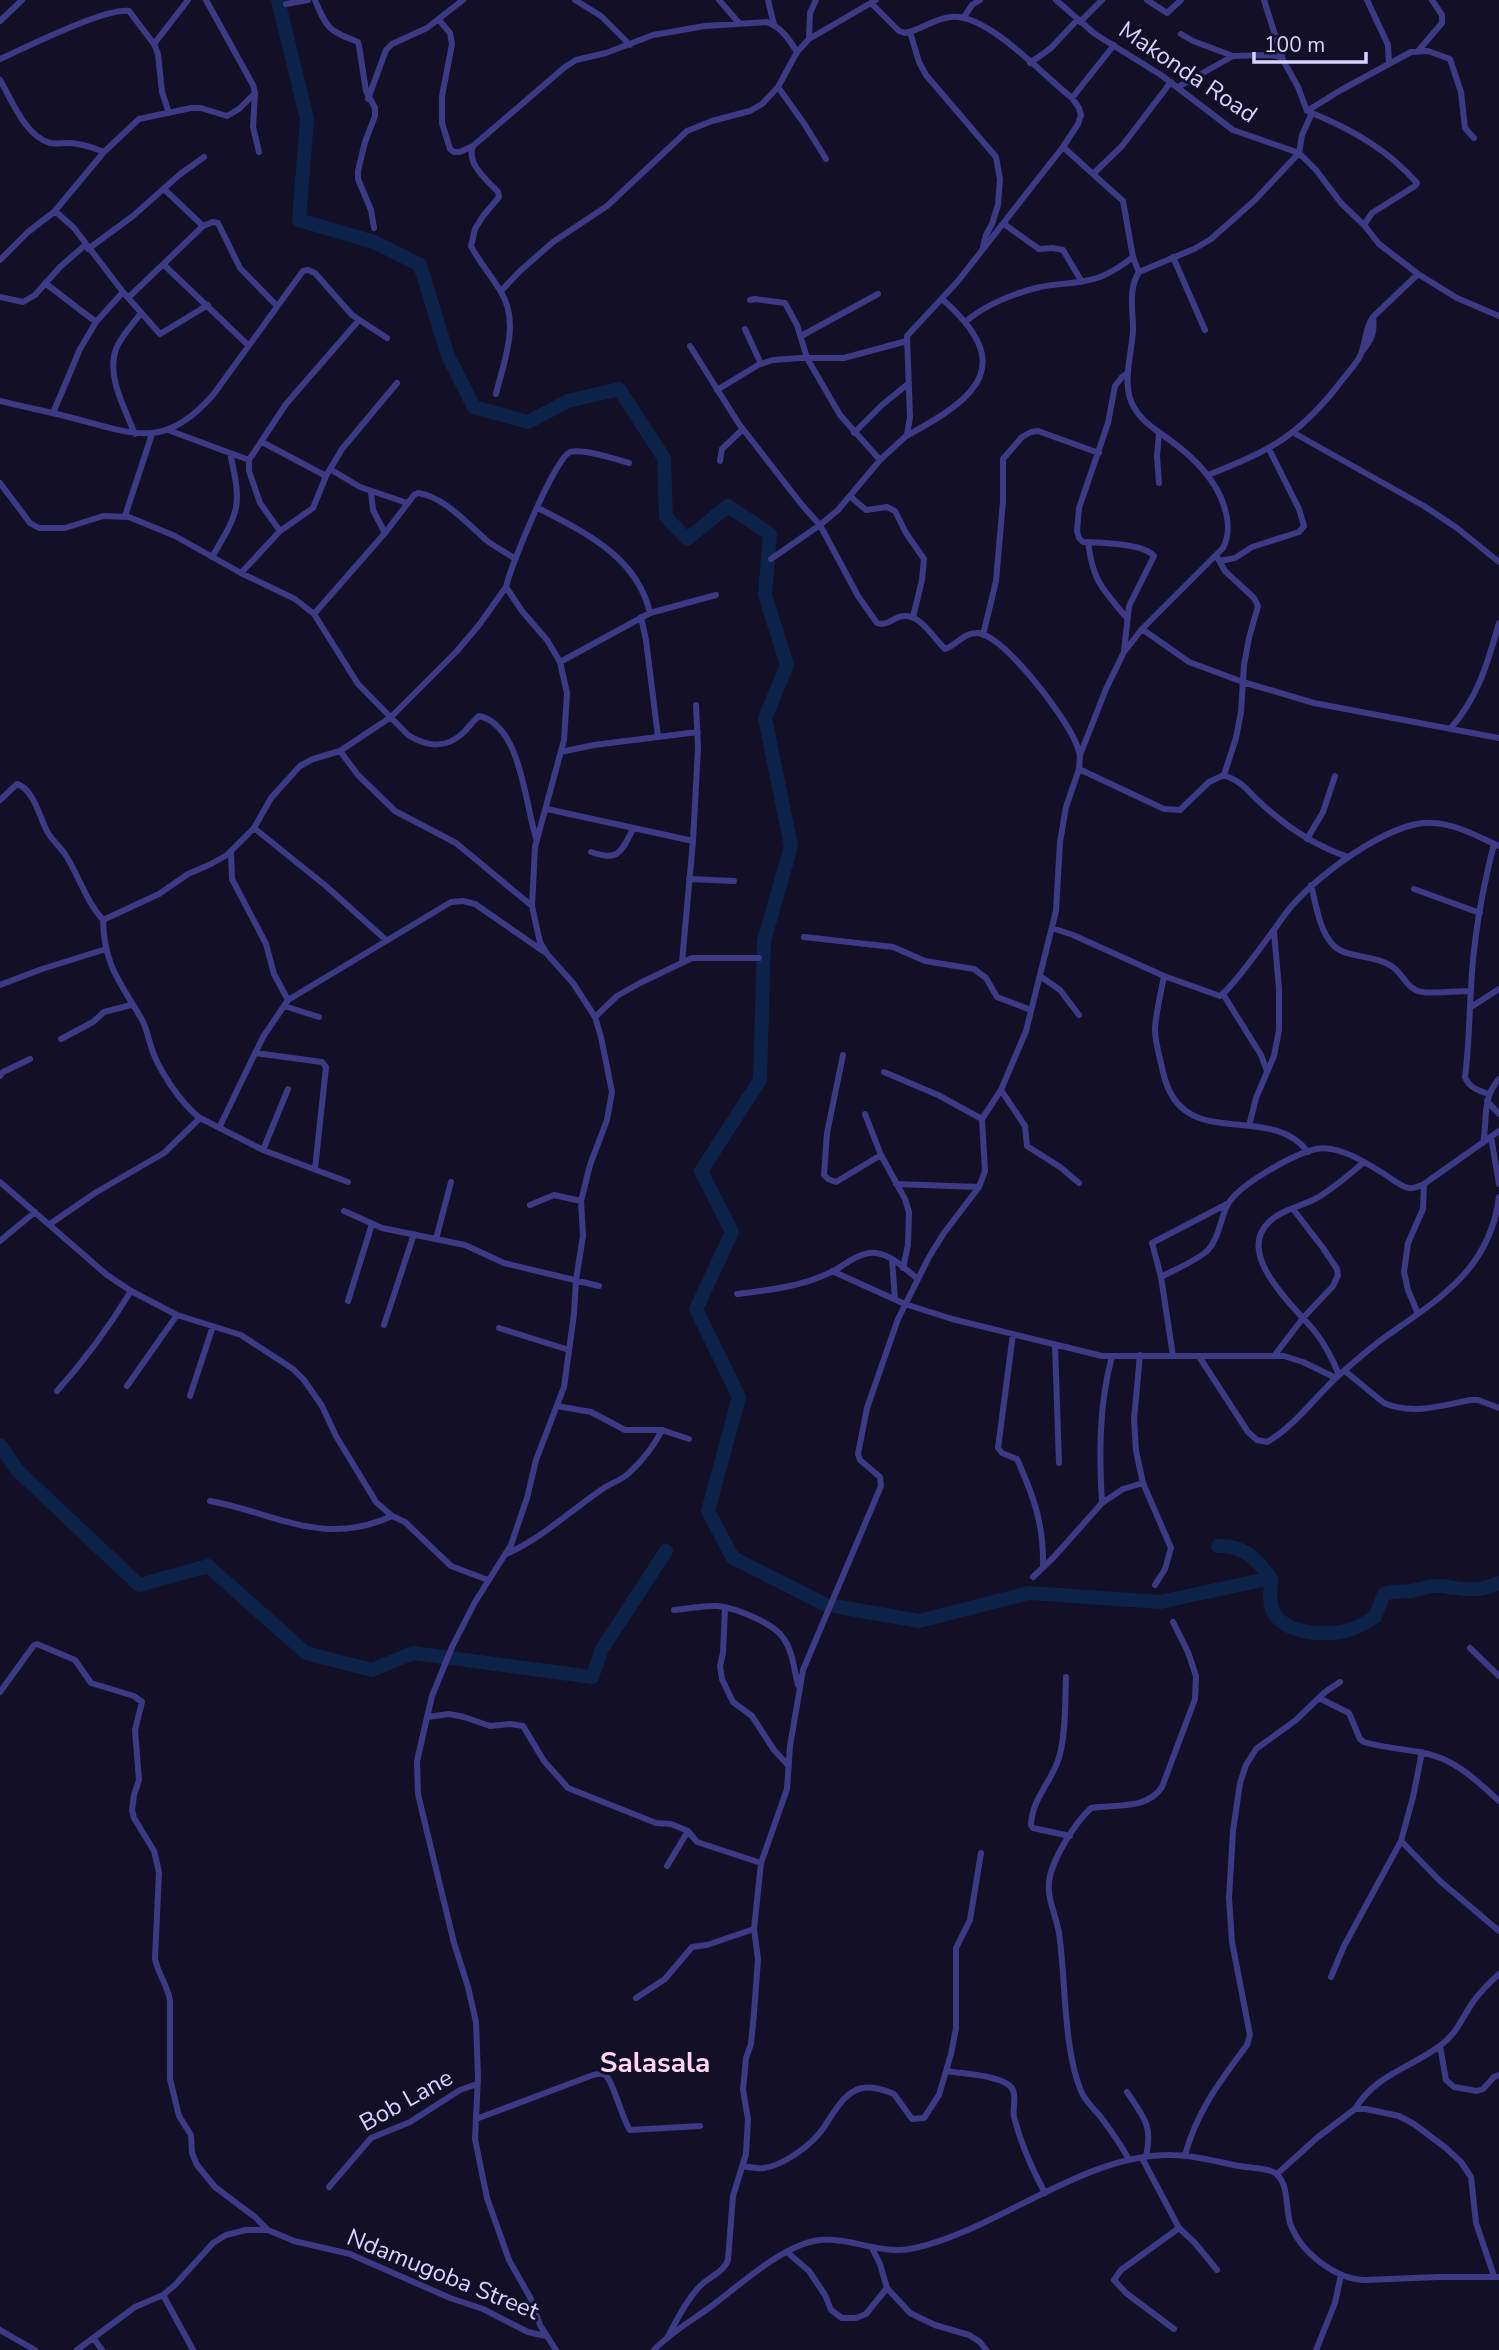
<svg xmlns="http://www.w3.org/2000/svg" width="1499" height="2350" viewBox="0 0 1499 2350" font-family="'Nunito Sans',sans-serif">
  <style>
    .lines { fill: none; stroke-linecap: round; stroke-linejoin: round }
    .river { stroke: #0c2248; stroke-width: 14 }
    .minor { stroke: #3d3a85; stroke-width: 6 }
    .labels { text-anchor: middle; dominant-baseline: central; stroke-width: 6; stroke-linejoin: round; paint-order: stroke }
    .street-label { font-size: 24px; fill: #d9d4ff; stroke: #130f26 }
    .quarter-label { font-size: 28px; font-weight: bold; fill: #ffd6f0; stroke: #130f26 }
  </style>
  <rect width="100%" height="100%" fill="#130f26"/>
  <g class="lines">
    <path class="river" d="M278 0 307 119 299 220 374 242 420 265 448 356 474 407 528 422 568 401 619 389 664 458 666 517 687 539 728 506 770 534 765 595 787 665 765 718 791 846 764 941 760 1080 701 1171 732 1232 696 1309 739 1397 708 1511 733 1558 824 1604
      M0 1445 17 1470 139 1585 208 1566 306 1653 372 1670 413 1653 592 1677 602 1649 666 1551
      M1218 1546C1244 1545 1256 1559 1271 1578 1271 1587 1269 1598 1271 1606 1279 1634 1323 1636 1345 1631 1356 1629 1366 1622 1375 1617L1384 1594C1393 1591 1402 1592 1411 1591 1420 1590 1430 1585 1439 1586 1464 1588 1473 1594 1499 1583
      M834 1606 919 1621 1029 1593 1160 1602 1271 1578"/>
    <path class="minor" d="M206 0 253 85 255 93 253 127 259 152
      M315 0C327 29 329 31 358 42L359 46 366 91 375 108V116L365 142 358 171V179L371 210 374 228
      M575 0 601 16 630 45
      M719 0 739 23
      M768 0 774 25
      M1056 0 1095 34 1161 75 1233 130 1299 153 1316 170 1341 203 1364 225 1379 244 1418 274 1457 298 1499 316
      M1147 0 1167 13 1181 0
      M1264 0 1283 60 1298 87 1307 111
      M1367 0 1388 45 1389 63
      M286 4 308 0
      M964 17 972 5 980 0
      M439 20 450 33 452 44 442 96V123L450 149 454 152H460L473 146
      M0 21 22 0
      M1080 22 1102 0
      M910 32 919 62 926 75 996 157 1000 179 998 205 992 224 986 235 983 247
      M1181 34 1193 41 1233 56
      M809 39 810 13 816 0
      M154 44 188 0
      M1419 50 1442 23V15L1432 0
      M0 59C27 47 104 8 129 11L154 44 158 54 162 92 169 113
      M1030 63 1051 48 1077 20
      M0 80C12 100 25 136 50 143 56 144 61 143 67 143 80 143 92 147 104 152
      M778 87 805 125 826 159
      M1178 87 1233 56 1268 55 1278 56 1283 60
      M1072 98 1114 45
      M368 99 386 50 392 44 427 28 463 0
      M1312 113C1353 130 1388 150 1417 183L1415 186 1372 213 1364 225
      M1063 147 1123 201 1133 257 1139 272
      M1093 174 1122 146 1171 82
      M164 189 203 226 213 222 218 223 240 268 277 306
      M55 211 74 228 123 292 160 334 208 305
      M1004 224 1039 249 1053 248 1063 250 1082 282
      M88 249 133 216 179 175 204 157
      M1173 257 1205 330
      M0 260 28 232 54 212 104 152 139 119 191 108H201L227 116 239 109 255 93
      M164 265 248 345
      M45 283 96 322
      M501 291 520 271 553 242 607 206 687 131 712 121 750 111 762 104 778 87 797 52 809 39 876 0
      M0 297 23 302 35 295 60 267 85 245
      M128 298 203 226
      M750 300 755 299 785 303 797 325 807 358 840 415 880 460
      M965 322C985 305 1014 293 1040 287 1060 283 1081 284 1100 277 1112 272 1123 265 1133 257
      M745 329 761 364
      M801 336 878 294
      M690 346 739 424 802 505 820 525 858 596 877 623C887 626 890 620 899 617 919 610 933 638 945 649 957 645 964 632 978 633 1005 637 1060 711 1072 735 1076 741 1078 749 1080 755
      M1363 350C1372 339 1375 332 1373 317
      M717 390 758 365 773 360 800 358H844L907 341
      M496 394C504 361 520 323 501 292 492 276 479 262 471 246L475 229 483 216 499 197 498 192C487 180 466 164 473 146L565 67 576 60 606 53 653 35 705 26 767 22C782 28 789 39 797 52
      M0 401C23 407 46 411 69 417 132 433 163 452 213 395L303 271 308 270 315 273 352 315 387 338
      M53 413 80 349 96 322 123 292
      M168 430 249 460
      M854 433 882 405 909 383
      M1294 433 1424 506 1457 528 1499 562
      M135 434C125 409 106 376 116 349 121 336 133 324 141 313
      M908 435C978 397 1017 365 942 299
      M262 442 326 476
      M720 461 722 449 743 429
      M330 469 360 487 407 503
      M1208 475C1268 451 1295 439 1336 388 1343 378 1353 368 1359 358 1366 345 1364 330 1373 317L1418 274
      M0 483 30 523 39 528H65L103 516 129 517 175 536 241 573 295 599 314 614 358 684 408 735C427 747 447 749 464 732 469 727 473 721 479 716 521 725 525 804 536 838
      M1159 483 1157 456 1159 433
      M371 492 373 510 385 533
      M851 497 866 510 887 507 895 511 906 533 924 559 922 580 913 617
      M538 508C586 533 637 557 650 613
      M125 516 152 434
      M280 531 260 503 249 471V460L286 404 359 320
      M1088 542C1093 582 1102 588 1126 617
      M1216 555 1225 571 1254 598 1258 606 1249 638 1244 665 1241 712 1236 738 1224 775
      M212 557C240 510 242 506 230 453
      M771 559 820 525 838 510 880 460 907 435 910 417 907 336 958 281 1063 147 1078 124 1081 115 1079 108 1072 98C1044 76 987 13 951 17 935 18 921 30 905 33L899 31 871 3
      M1220 561 1235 558 1252 547 1299 532 1304 526 1299 509 1269 449
      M241 573 280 531 313 508 326 476 342 449 397 383
      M314 614 385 533 414 495 418 493C443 496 468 524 486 540 495 547 505 552 514 558
      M641 617 646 640 658 737
      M1142 629 1189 662 1243 682 1314 703 1499 738
      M983 635 996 581 1003 501V459L1022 437 1031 432 1038 431 1099 453
      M1124 651 1129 606 1154 556C1143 543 1100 543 1083 542L1079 538 1077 531 1079 508 1108 423 1115 386 1122 377 1128 373
      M560 662 650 613 716 595
      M1450 729C1478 698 1488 662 1499 623
      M340 751 358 775 395 811 456 843 532 906
      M561 752 594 745 698 732
      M1079 769 1164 809 1180 810 1209 782 1224 775C1248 785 1245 790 1263 805 1288 828 1316 846 1348 857
      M0 800 17 784C34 789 40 819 48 833 53 841 60 847 65 854 79 876 86 901 103 920
      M547 809 693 841
      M254 828 326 886 386 940
      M1307 839 1323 812 1335 776
      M591 852C619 862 621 852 633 829
      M689 879 734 881
      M1311 885C1316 904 1319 931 1334 946 1348 959 1376 954 1394 968 1403 975 1409 991 1422 992 1437 994 1455 991 1470 991
      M1414 889 1480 913
      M1052 928 1073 935 1164 976 1220 996C1227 991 1232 984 1238 977 1255 956 1270 935 1286 913 1310 880 1391 819 1433 823 1456 824 1479 837 1499 846
      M804 937 893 947 925 961 974 969 986 978 997 997 1031 1010
      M682 962 693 841 698 748 696 705
      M1040 976 1060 990 1079 1015
      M1164 976C1161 993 1156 1011 1155 1029 1155 1043 1160 1058 1163 1072 1181 1155 1268 1100 1308 1152
      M0 985 42 969 106 949
      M1223 994 1261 1055 1267 1071
      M288 1000 451 902 463 901 475 904 543 951
      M284 1006 319 1017
      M1471 1007 1499 989
      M595 1017 617 996 640 983 692 958H759
      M61 1039 93 1022 104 1012 131 1005
      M255 1053 322 1062 326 1067 315 1169
      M843 1055 827 1133 824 1175 828 1179 836 1182 881 1155
      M884 1072 938 1095 982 1119
      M0 1076 3 1072 30 1059
      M1001 1090 1025 1126 1027 1146 1060 1167 1079 1183
      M1488 1094C1478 1090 1469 1088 1465 1077 1469 1047 1469 1019 1471 989 1473 941 1482 891 1494 844
      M1487 1101 1499 1114
      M865 1114 881 1155 905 1199 909 1212 908 1245 903 1268
      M200 1118C181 1104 156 1067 150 1043 147 1034 146 1026 141 1018 120 982 104 965 103 920L159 894 188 874 211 864 227 855 254 828 271 798 300 766 313 759 340 751 391 717 457 651 479 625 506 587
      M1249 1126 1256 1098 1274 1056 1279 1030V989L1274 932
      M219 1128 263 1037 288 1000 274 974 266 944 232 879 231 851
      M1491 1137 1499 1184
      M1483 1143C1488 1118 1481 1100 1499 1079
      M263 1150 288 1089
      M0 1182 107 1275 131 1291 177 1315 241 1335 293 1369 304 1380 322 1406 336 1436 376 1502 392 1516 405 1522 451 1566 488 1580
      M896 1184 979 1187
      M530 1205 554 1195 581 1201
      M344 1211 382 1228 465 1245 504 1263 599 1286
      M50 1224 95 1193 164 1153 200 1118 263 1150 348 1182
      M436 1239 451 1182
      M0 1241 35 1212
      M892 1259 895 1299
      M832 1271 905 1304 952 1319 1102 1356H1284L1303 1362 1336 1378
      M1161 1277C1174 1270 1198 1260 1208 1250 1219 1238 1220 1220 1227 1206 1237 1185 1294 1154 1316 1149 1336 1144 1365 1162 1381 1172 1390 1177 1399 1186 1409 1188 1415 1189 1419 1186 1424 1184L1499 1131
      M737 1294C771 1290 806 1286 837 1269 848 1262 863 1251 876 1253 892 1255 906 1270 918 1279
      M348 1301 372 1224
      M1418 1314 1408 1290 1404 1272 1408 1243 1423 1209 1424 1184
      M384 1325 414 1234
      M499 1328 569 1350
      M1013 1334 998 1448 1002 1453 1017 1459C1034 1497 1044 1525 1043 1567
      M1055 1345 1059 1463
      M1140 1355 1134 1419 1136 1451 1143 1483 1171 1548 1165 1569 1155 1585
      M1173 1356 1161 1277 1152 1243 1227 1204
      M1274 1356 1303 1318 1333 1286 1338 1275 1337 1269 1323 1248 1293 1209
      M1200 1358 1248 1432 1257 1440 1267 1442C1295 1426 1314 1398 1338 1376 1354 1362 1371 1347 1388 1335 1442 1297 1490 1268 1499 1197
      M1345 1371 1384 1403C1411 1415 1442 1406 1470 1400H1478L1499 1408
      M1339 1375C1333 1360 1326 1346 1316 1333 1296 1308 1234 1255 1269 1222 1281 1210 1302 1206 1317 1198 1334 1188 1349 1175 1364 1162
      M127 1386 177 1315
      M57 1391C85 1360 109 1327 131 1291
      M190 1396 213 1326
      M557 1406 591 1412 625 1430H662L689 1439
      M210 1501C276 1513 323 1548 392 1516
      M1102 1503C1099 1453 1099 1405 1112 1356
      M506 1554C542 1538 569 1512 601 1490 610 1483 621 1481 629 1473 642 1461 654 1446 662 1430
      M1033 1577 1053 1558 1102 1503 1123 1489 1143 1483
      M725 1608 723 1653 720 1666 722 1679 733 1702 752 1716 774 1750 788 1765
      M674 1610C688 1609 704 1605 717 1606 736 1608 774 1623 784 1639 793 1652 794 1670 798 1685
      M1470 1648 1499 1676
      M1066 1677C1065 1702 1066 1730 1060 1754 1054 1780 1032 1797 1031 1825L1033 1828 1070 1836
      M0 1692 34 1645 37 1644 75 1660 91 1683 134 1696 142 1702 135 1730 139 1780 134 1795 132 1810 134 1818 154 1851 159 1872 155 1959C158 1974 168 1986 170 2001V2079L179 2116 191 2135 192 2153 197 2165 215 2187 255 2217 268 2230
      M1319 1698 1349 1713 1360 1739 1364 1742C1380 1747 1402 1749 1419 1752 1453 1757 1475 1779 1499 1801
      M427 1717 449 1714 464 1717 490 1726 511 1724 523 1726 544 1761 568 1788 656 1823 671 1824 688 1831 697 1842 761 1863
      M1422 1752 1413 1797 1401 1841 1440 1881 1499 1931
      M667 1866 688 1831
      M1331 1977 1344 1946 1401 1841
      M636 1998 665 1979 692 1947 707 1945 754 1929
      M1440 2046 1446 2080 1454 2087 1477 2091 1483 2089 1494 2077 1499 2075
      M947 2071C963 2074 998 2075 1010 2086 1018 2093 1012 2108 1014 2117 1021 2144 1032 2169 1045 2193
      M1127 2092C1144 2118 1153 2125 1146 2156
      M1355 2109C1376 2074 1411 2068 1441 2045 1457 2033 1462 2018 1473 2002 1481 1991 1489 1983 1499 1974
      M476 2119 593 2075C597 2074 602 2073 605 2075 613 2080 622 2119 630 2130L700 2126
      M1185 2155C1197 2111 1220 2081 1247 2045L1250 2035 1232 1942 1229 1898 1233 1831 1240 1783 1246 1765 1256 1749 1296 1720 1325 1692 1340 1682
      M1142 2158 1179 2228 1195 2243 1217 2270
      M1129 2160C1121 2144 1111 2131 1100 2116 1093 2108 1085 2101 1081 2091 1063 2047 1066 1980 1059 1933 1056 1915 1047 1899 1049 1881 1052 1859 1075 1823 1091 1808 1116 1804 1147 1810 1162 1787L1195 1699 1196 1676 1188 1652 1173 1622
      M742 2166C749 2167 757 2169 764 2168 784 2165 810 2146 822 2130 833 2115 842 2093 862 2088 873 2086 884 2090 894 2094L912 2119 924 2118 939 2095 951 2054 956 2028V1948L970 1920 981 1853
      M1277 2174 1318 2137 1355 2109H1366L1399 2116 1414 2124 1446 2148 1461 2162 1471 2177 1476 2223 1494 2276
      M329 2187 371 2138 410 2122 460 2090 477 2084
      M872 2248 880 2264 887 2288 910 2313 935 2325 969 2335 980 2342 986 2350
      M788 2253 809 2271 825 2295 831 2310 842 2318H856L866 2314 887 2288
      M163 2295 193 2350
      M1174 2329 1126 2293 1114 2280 1121 2270 1179 2228
      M0 2330 35 2350
      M667 2338C677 2320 686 2301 700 2286 709 2277 724 2272 728 2260L733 2196 746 2154 748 2119 743 2090 746 2058 751 2044 754 2013 758 1959 754 1929 761 1863 787 1789 790 1746 803 1670 881 1486 880 1477 860 1460 858 1454 867 1408 898 1319 929 1257 944 1233 979 1187 985 1171 982 1119 1001 1090 1026 1031 1056 911 1060 842 1066 807 1079 769 1080 755 1106 689 1124 652 1142 629 1223 548C1230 534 1229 521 1224 506 1215 477 1191 455 1167 438 1156 430 1142 421 1135 409 1120 386 1132 355 1133 330 1133 310 1128 289 1139 272L1194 249 1211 239 1255 200 1299 153 1302 135 1312 113 1307 111 1341 90 1411 52 1428 51 1450 59 1461 92 1465 128 1474 138
      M94 2339 102 2350
      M77 2350 135 2307 163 2295 175 2285 213 2243 226 2235 246 2230H268L294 2241 350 2254 450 2298 483 2309 528 2332 546 2336
      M556 2350 540 2325 531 2299 509 2260 487 2198 475 2139 478 2077 476 2022 468 1987 454 1943 422 1811 418 1794 417 1761 432 1696 452 1647 475 1602 511 1545 527 1498 536 1460 564 1387 574 1314 576 1280 583 1236 581 1201 590 1165 607 1120 612 1092 601 1037 595 1017 573 983 547 954 540 942 537 929 532 906 535 847 564 740 567 693 560 662 547 640 522 611 506 587C510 567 555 458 570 452 583 448 615 459 629 463
      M654 2350C671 2332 693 2320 713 2305 741 2284 784 2244 820 2240 852 2237 882 2256 915 2248 999 2229 1085 2153 1172 2155 1193 2155 1214 2161 1234 2165 1246 2168 1259 2167 1271 2171 1290 2178 1285 2207 1290 2223 1300 2252 1336 2280 1366 2280L1438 2277H1499
      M1316 2350 1335 2303 1341 2275"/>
  </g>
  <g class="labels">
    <g class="street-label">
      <text transform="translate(1188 72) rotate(34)">Makonda Road</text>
      <text transform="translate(406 2100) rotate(-29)">Bob Lane</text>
      <text transform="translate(443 2274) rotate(22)">Ndamugoba Street</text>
    </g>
    <g class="quarter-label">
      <text x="655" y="2063">Salasala</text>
    </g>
  </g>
  <path d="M1254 52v10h112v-10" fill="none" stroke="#d9d4ff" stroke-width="3.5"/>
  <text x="1264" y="52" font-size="21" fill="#d9d4ff" stroke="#130f26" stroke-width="5" paint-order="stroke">100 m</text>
</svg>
